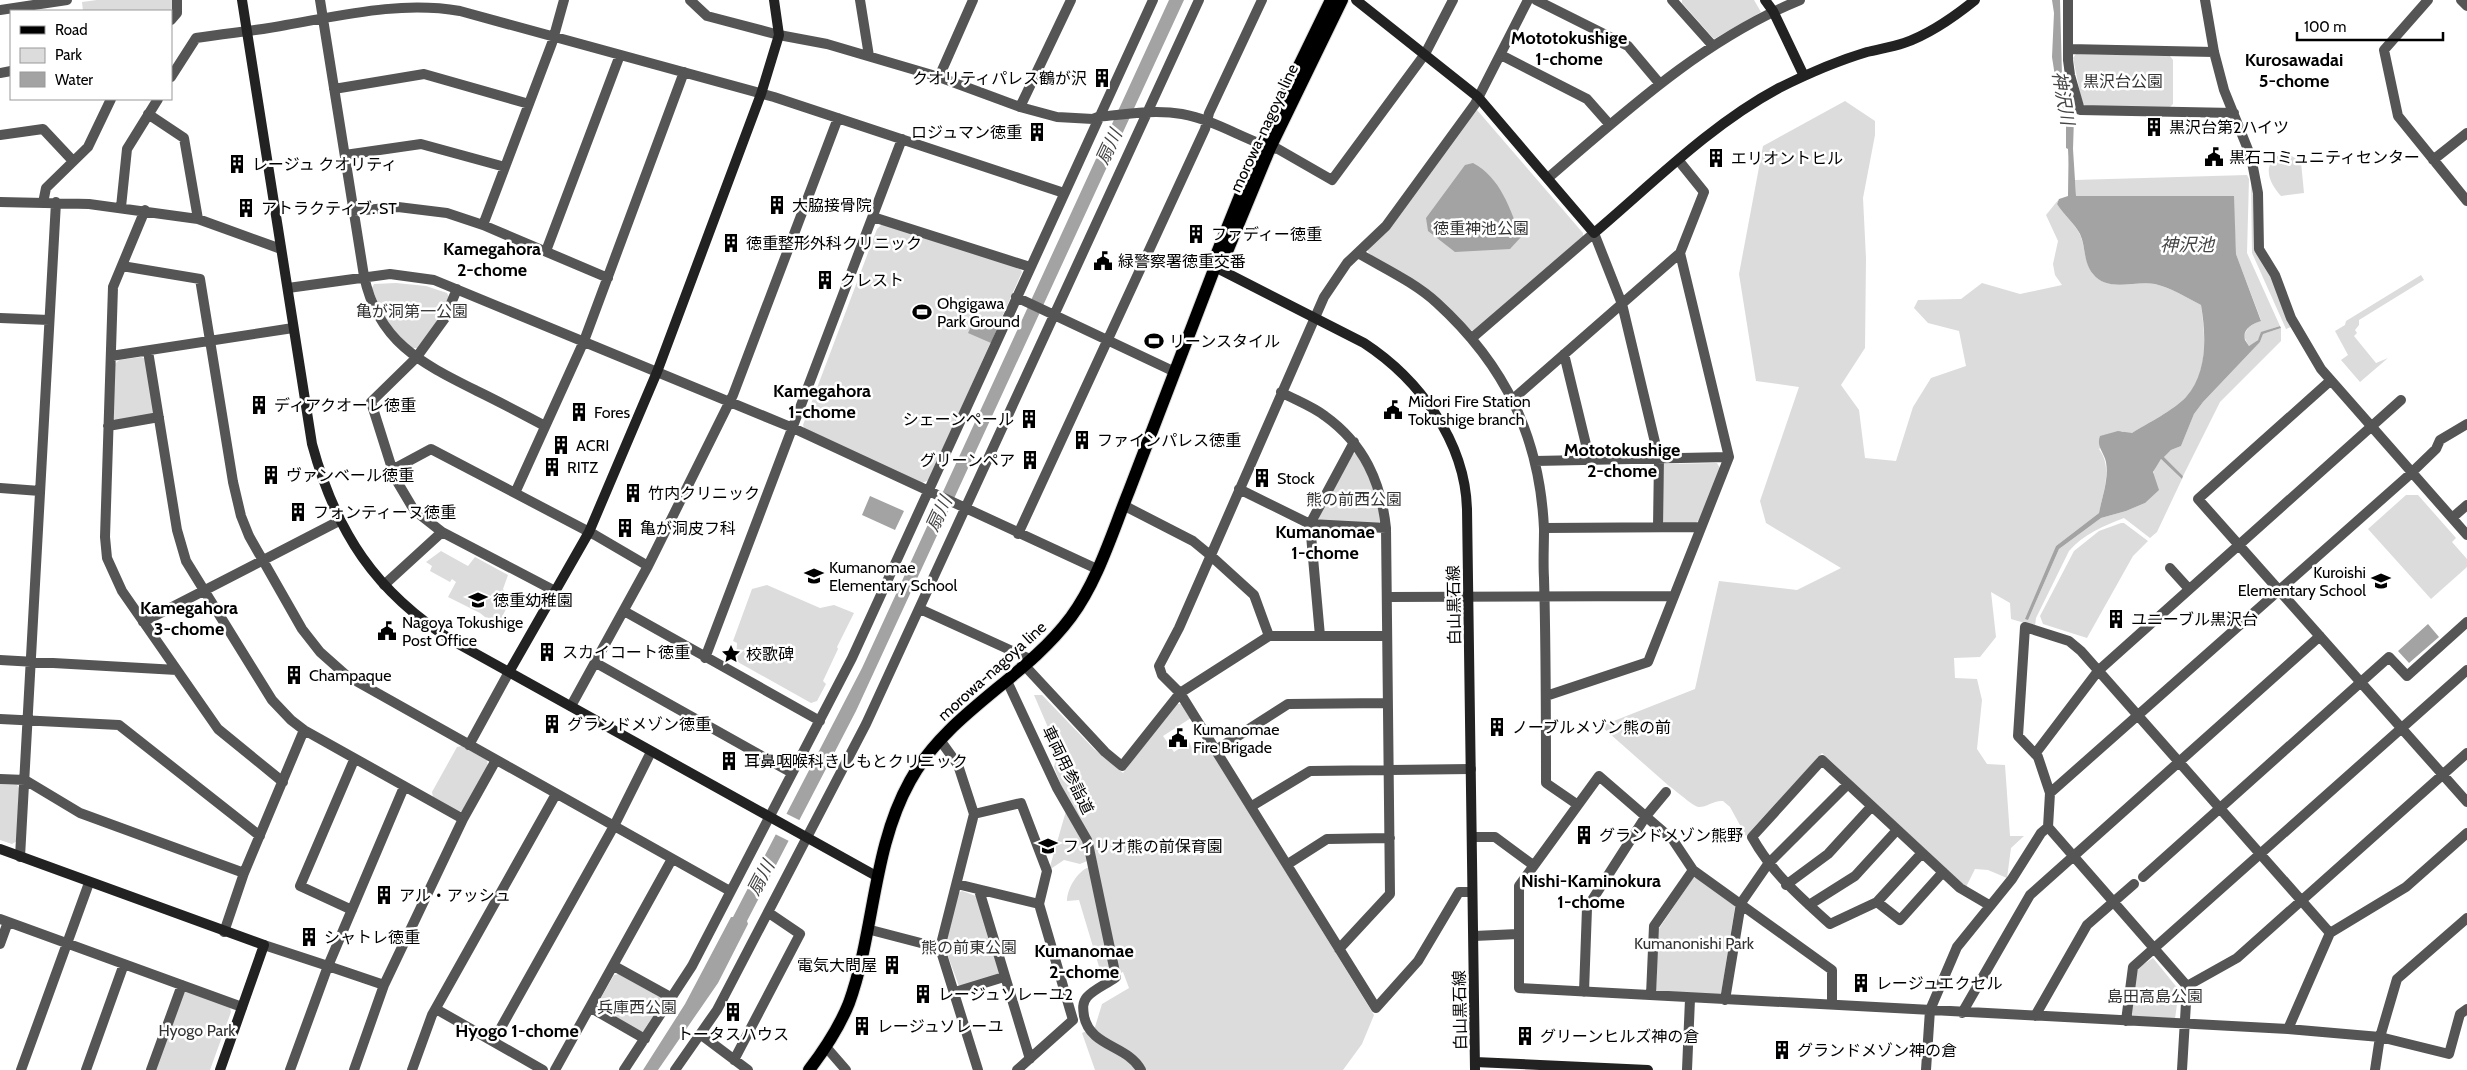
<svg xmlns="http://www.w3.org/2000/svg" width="2467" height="1070" viewBox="0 0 2467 1070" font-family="Cabin,'Noto Sans JP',sans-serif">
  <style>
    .green { fill: #dcdcdc }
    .water { fill: #a3a3a3 }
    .pier { fill: #fff }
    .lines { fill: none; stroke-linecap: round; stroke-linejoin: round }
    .primary-casing { stroke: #dbdbdb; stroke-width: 14 }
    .street { stroke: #555; stroke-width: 10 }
    .secondary { stroke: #222; stroke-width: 10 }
    .primary { stroke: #000; stroke-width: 12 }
    .labels { text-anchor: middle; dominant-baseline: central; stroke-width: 5; stroke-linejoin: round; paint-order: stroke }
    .poi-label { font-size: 16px; fill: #000; stroke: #fff; text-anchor: start }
    .park-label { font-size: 16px; fill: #333; stroke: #fff }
    .street-label { font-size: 16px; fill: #000; stroke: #fff }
    .neighbourhood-label { font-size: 18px; font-weight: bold; fill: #000; stroke: #fff }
    .water-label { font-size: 18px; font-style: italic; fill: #444; stroke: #fff }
  </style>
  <rect width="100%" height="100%" fill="#fff"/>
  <path class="green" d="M97 0H174L175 7 171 14V11H83L82 2Z
    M1682 0H1754L1761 12 1714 39 1682 3Z
    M2076 54 2170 56 2173 60V104L2169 108 2086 106 2082 103 2073 58Z
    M1845 101 1875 121V135L1863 198 1866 258 1865 348 1841 385 1859 410 1865 458 1896 461 1913 407 1931 378 1966 366 1959 331 1928 323 1914 308 1918 300 1961 299 1982 283 2020 294 2062 285 2055 275 2053 264 2058 241 2046 215 2059 199 2057 204C2063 214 2072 221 2078 231 2086 244 2083 261 2093 274 2109 293 2135 280 2155 284 2171 288 2186 297 2201 305 2205 335 2209 373 2186 397 2174 410 2148 423 2132 433L2129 434 2122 431 2099 449C2113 467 2103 493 2099 513L2056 546 2028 620 2059 549 2101 518 2126 511 2145 503 2155 467 2161 459 2182 479 2157 532 2150 538 2124 518C2103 526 2084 534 2069 551L2036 618 2035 626 2011 619 2010 603 1991 592 1996 637 1980 657 1954 658 1955 678 1977 679 1982 700 1977 749 1987 764 2005 765 2010 836H2024L2011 848 2007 878 1988 870 1975 869 1966 887 1822 753 1746 836 1730 807 1723 801C1714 800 1707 807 1699 807 1695 808 1674 789 1669 786L1601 726 1695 689 1719 581 1797 590 1841 568 1766 523 1760 501 1799 387 1756 381 1739 274 1763 146Z
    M1477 110 1583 233V238L1474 331 1469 330 1416 282 1369 254 1367 248Z
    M2279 155H2290L2301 162 2304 193 2281 196C2270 184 2261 166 2279 155Z
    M2247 175 2249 179 2247 253 2280 326C2260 331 2263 339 2249 346L2244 337C2247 326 2252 325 2261 320L2236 254 2233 196 2076 197 2075 180Z
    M2251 181 2254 191V245L2272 277 2291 327 2286 329 2252 253Z
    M882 224 1019 267 1022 272 929 480 922 483 805 430 803 425 877 229Z
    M2421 275 2424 280 2359 320V325L2355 330 2357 333 2354 336 2376 363 2388 358 2360 382 2341 360 2348 355 2335 331 2345 325 2346 321Z
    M396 283 426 286 447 293 449 297 441 317 418 348H412C391 332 381 312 372 288L374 284Z
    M2281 328V341L2220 402 2183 476 2164 457 2171 450 2181 446 2194 414 2203 402 2260 342 2263 334Z
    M141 357 146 359 154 413 151 415 116 421 113 418 115 364 119 360Z
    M1358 453 1373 483 1381 521 1378 524 1320 521 1318 516 1351 454Z
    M1717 463 1720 468 1700 520 1695 523H1664L1661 519 1664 464Z
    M2406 495H2418L2456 538 2452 542 2467 559V567L2431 599 2368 529Z
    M2121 523H2124L2148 541 2133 556 2087 638 2043 624 2040 616 2074 551 2099 531Z
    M441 551 468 566 475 557 508 575 503 589 510 601 501 619 490 621 480 613 448 597 456 582 452 579 450 582 430 571 432 566 426 562Z
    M767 585 820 608 834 605 854 613 837 647 838 649 823 681 826 684 817 701 811 703 736 661 737 643 733 641 752 589Z
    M1034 695H1042L1094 749 1123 773 1176 704H1182L1191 718 1163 736 1174 752 1189 742 1192 748 1205 741 1374 1015 1362 1044 1343 1070H1095L1082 1033 1095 1027 1102 1004 1129 988 1123 972 1103 980 1079 900 1067 901C1067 888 1078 871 1089 867L1087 861 1080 864 1064 860 1049 870 1068 804 1054 767 1057 755 1050 732Z
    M462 746 487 760 488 766 462 811 459 812 433 797 432 792 457 747Z
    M0 784 17 785 19 788 17 841 12 844 0 840Z
    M1698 877 1734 904 1735 907 1721 994 1716 997 1659 993 1656 990 1658 930 1693 878Z
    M962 891 976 896 1000 972 997 976 959 986 945 948 958 893Z
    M2153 958 2179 990 2175 1019 2133 1018 2130 1012 2136 969Z
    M619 974 663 999 664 1003 647 1030 642 1032 601 1009 598 1003 614 975Z
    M187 991 230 1007 231 1012 210 1070H155L183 993Z"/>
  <path class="water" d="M1169 0H1184L856 711 747 921 748 924 718 983 658 1070H643L685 1004 731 917H733L862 668Z
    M2052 0H2060L2062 76 2074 118 2073 149 2076 196H2234L2236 254 2261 321C2252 324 2242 329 2245 340L2249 346 2258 340 2261 332 2280 326 2281 328 2263 334 2260 342 2203 402 2194 414 2181 446 2171 450 2164 457 2183 476 2182 479 2161 459 2153 472 2159 490 2145 503 2126 511 2101 518 2059 549 2028 620 2025 619 2056 546 2099 513C2102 497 2109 479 2106 462 2104 452 2096 447 2100 436L2118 431 2132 433C2148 423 2174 410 2186 397 2208 373 2206 334 2201 305 2186 297 2171 288 2155 284 2135 280 2108 293 2093 274 2083 262 2086 247 2080 234 2075 224 2063 214 2057 204L2059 199 2068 196C2068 180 2069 165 2068 149L2066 148V119L2056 83 2052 57 2054 13Z
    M1473 163C1501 178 1510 209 1521 237L1510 249 1455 252 1428 231 1426 218 1465 165Z
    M977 314 999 324 991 343 968 333Z
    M870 496 904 511 895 530 862 515Z
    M2428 624 2439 637 2409 663 2398 651Z"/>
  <path class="pier" d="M785 813 801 821 791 842 775 834Z"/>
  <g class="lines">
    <g class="primary-casing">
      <path id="primary" d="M1226 254 1270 148 1342 0
        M809 1070C825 1049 839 1028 849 1003 875 931 872 849 910 781 948 712 1025 679 1071 617 1098 580 1112 533 1129 491 1158 417 1186 342 1215 267L1213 263 1261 144 1331 0"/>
    </g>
    <path class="street" d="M320 0 364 276C378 342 421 363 477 391 500 402 522 414 545 426
      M690 0 707 16 779 35 827 44 939 77 1020 107 1057 117 1093 119 1098 117C1125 114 1155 109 1182 114 1210 119 1235 134 1261 144
      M860 0 869 56
      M1536 0 1628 46 1660 84
      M1672 0 1713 46
      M2068 0V60L2070 75 2080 110 2234 113
      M2205 0 2214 52 2224 90 2251 157 2258 193 2259 249 2275 275 2291 318 2321 369 2467 535
      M2428 0 2384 50 2398 116 2467 201
      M2461 0 2467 6
      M0 10 67 0
      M171 20 177 13V0
      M2068 49 2214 52
      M1501 55 1587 99 1610 125
      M0 73 11 71
      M171 77 196 38C226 33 256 31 286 25 344 15 401 1 460 11L774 97 1064 193
      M939 77 973 0
      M334 89 424 74 529 104
      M1020 107 1071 0
      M148 114 184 138 198 219
      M0 135 43 129 73 161
      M1270 148 1278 149 1332 180 1425 54 1453 0
      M345 155 421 144 505 167
      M2433 160 2467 133
      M1548 178C1626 111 1704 39 1800 0
      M0 202 89 204 198 219 281 249
      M43 203 46 188 88 147 111 99
      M121 207 127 149 158 99
      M145 210 113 287 105 537 107 558 122 591 218 729 283 782
      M354 211 398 207 447 213 483 225 608 278
      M873 217 1030 267
      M483 225 552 43 564 0
      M546 251 620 55
      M1358 253C1385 269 1414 282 1437 303 1505 365 1540 437 1544 529 1544 546 1543 562 1544 578 1546 646 1546 715 1546 783L1578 805
      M122 266 200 279 233 482 241 516 249 536 302 629 320 652 347 676 730 891
      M288 288 390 274 434 280 793 428 1097 569
      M457 289 445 318 416 358 371 402 395 478 414 510 442 532 555 591
      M1016 297 1175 372
      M0 318 49 320
      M1472 338 1594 233 1622 304 1659 459 1658 527
      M148 351 177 530 186 561 272 700 291 720 304 730 463 819
      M1564 354 1590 461
      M111 356 293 328
      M2330 381 2198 499 2467 802
      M1281 392C1295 400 1312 406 1325 416 1364 444 1381 482 1386 528L1390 894 1339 949
      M1513 399 1680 253 1704 192 1679 161
      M108 426 159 417
      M1354 442 1310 524 1386 528
      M1535 461 1729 457
      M392 470 431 449 595 535 648 566
      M0 488 40 491
      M1239 489 1310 524 1320 636
      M515 493 584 341 684 72
      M1123 505 1193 541 1210 555 1254 595 1269 636
      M2452 518 2467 505
      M1544 528 1701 527
      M1018 534 1205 129 1209 113 1262 0
      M2170 568 2189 589
      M384 585 442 532
      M1387 597 1674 596
      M920 609 1032 660
      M624 611 820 721
      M143 622 339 521
      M705 658 902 139
      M0 660 177 670
      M596 663 792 773
      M1025 666 1105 752 1122 766 1180 693 1269 636H1387
      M1007 681 1057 788 1087 840 1089 848 1116 977C1107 984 1094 989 1087 997 1082 1003 1083 1009 1084 1016 1090 1047 1128 1045 1141 1070
      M1546 696 1648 662 1729 457 1680 253
      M571 706 648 566 733 395 838 118
      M0 719 119 725 260 836
      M940 740 958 765 974 814 940 948 978 1070
      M469 745 509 672
      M1216 750 1288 704 1387 703
      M2035 754 2098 671 2401 400
      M0 779 25 780 80 813 244 873 224 932
      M1848 784 1822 760 1752 837C1772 873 1800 897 1830 924L1877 902 1922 853
      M2050 793 2407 477 2436 449 2440 440 2467 424
      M1252 806 1310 771 1471 769
      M974 814 1021 803 1047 871 1039 904 1073 1020 1017 1070
      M1472 837H1495L1533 865
      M20 857 56 202
      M1288 864 1327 839 1390 838
      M244 873 304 730
      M2143 877 2389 657 2407 676 2467 622
      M957 884 1039 904
      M1786 885 1828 854 1871 807
      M979 890 1030 1059
      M1472 892H1459L1418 961 1376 1008 1180 693 1162 675 1159 666 1179 628 1324 297 1347 263 1386 226 1475 104 1528 0
      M1877 902 1900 920 1943 872
      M1809 905 1855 876 1897 830
      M352 910 300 886 354 760
      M0 919 242 1007
      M867 929 940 948
      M1474 936 1518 934
      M0 944 8 922
      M264 945 328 966 290 1070
      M614 966 672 998
      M384 985 328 966 404 787
      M2187 986 2237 958 2467 753
      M955 992 1004 977
      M1584 992 1587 908 1646 816 1666 792
      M1651 995 1654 926 1693 870
      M1725 1000 1741 903 1768 864 1848 784 1960 888 1989 905
      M1832 1004V970L1693 870 1673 840 1599 776 1519 886V988L2288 1029 2380 1037 2449 1054 2460 1014 2467 1009
      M591 1008 645 1039
      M436 1009 543 1070
      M1962 1013 2030 895 2320 636
      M2035 1016 2087 925 2134 884
      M2126 1021 2133 967 2467 670
      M2288 1029 2330 933 2406 887 2467 833
      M700 1034 748 1070
      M494 1040 614 826 651 752
      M826 1047 846 1070
      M734 1060 800 934 769 913
      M21 1070 89 883
      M86 1070 124 964
      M151 1070 182 985
      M354 1070 384 985 463 819 496 760
      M412 1070 432 1015 556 794
      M555 1070 672 859
      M624 1070 692 966 852 658 1153 0
      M675 1070 717 1010 866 724 1199 0
      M1687 1070 1690 999
      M1926 1070 1930 1010 1957 947 2012 879 2041 833 2048 827
      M2182 1070 2187 986 2048 827 2050 793 2038 757 2018 736 2025 627 2069 641 2081 651 2330 933
      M2375 1070 2380 1037 2397 979 2467 918"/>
    <path class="secondary" d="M242 0 312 444C336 532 375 592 453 641L878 877
      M1356 0 1478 97 1594 233C1653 183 1710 125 1779 88 1807 74 1837 61 1867 52 1879 49 1892 47 1904 43 1930 34 1954 17 1975 0
      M1765 0 1773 11 1804 76
      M1215 267 1364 343C1419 379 1465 441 1467 509L1475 1070
      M509 672 589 532 657 372 761 94 779 35 774 0
      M0 849 264 945 220 1070
      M1475 1062 1648 1070"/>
    <use href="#primary" class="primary"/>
  </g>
  <defs>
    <g id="building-bare" transform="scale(1.5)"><path d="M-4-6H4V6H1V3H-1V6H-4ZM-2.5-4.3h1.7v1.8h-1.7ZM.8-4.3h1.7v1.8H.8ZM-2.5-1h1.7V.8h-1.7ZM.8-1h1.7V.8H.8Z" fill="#000" stroke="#fff" stroke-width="2.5" paint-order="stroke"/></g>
    <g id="civic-bare" transform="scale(1.5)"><path d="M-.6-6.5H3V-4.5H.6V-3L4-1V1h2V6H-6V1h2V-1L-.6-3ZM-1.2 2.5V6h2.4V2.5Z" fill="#000" stroke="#fff" stroke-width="2.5" paint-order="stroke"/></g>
    <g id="stadium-bare" transform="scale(1.5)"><path d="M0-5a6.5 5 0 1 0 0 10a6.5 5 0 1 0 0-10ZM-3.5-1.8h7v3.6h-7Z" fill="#000" stroke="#fff" stroke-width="2.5" paint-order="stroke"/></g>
    <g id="school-bare" transform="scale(1.5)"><path d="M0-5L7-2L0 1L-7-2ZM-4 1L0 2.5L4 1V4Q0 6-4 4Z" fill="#000" stroke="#fff" stroke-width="2.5" paint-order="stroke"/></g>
    <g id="sight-bare" transform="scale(1.5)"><path d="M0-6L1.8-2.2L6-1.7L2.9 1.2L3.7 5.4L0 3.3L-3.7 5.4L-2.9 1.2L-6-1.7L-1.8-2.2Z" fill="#000" stroke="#fff" stroke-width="2.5" paint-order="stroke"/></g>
  </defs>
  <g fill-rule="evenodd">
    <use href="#building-bare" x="1102" y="78"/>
    <use href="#building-bare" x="2154" y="127"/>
    <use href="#building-bare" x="1037" y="132"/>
    <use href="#civic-bare" x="2214" y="157"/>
    <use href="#building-bare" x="1716" y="158"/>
    <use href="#building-bare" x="237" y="164"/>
    <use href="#building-bare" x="777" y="205"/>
    <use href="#building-bare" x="246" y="208"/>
    <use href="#building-bare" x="1196" y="234"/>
    <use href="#building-bare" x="731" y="243"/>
    <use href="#civic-bare" x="1103" y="261"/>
    <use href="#building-bare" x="825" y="280"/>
    <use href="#stadium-bare" x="922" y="312"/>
    <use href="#stadium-bare" x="1154" y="341"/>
    <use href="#building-bare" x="259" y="405"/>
    <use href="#civic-bare" x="1393" y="410"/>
    <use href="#building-bare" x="579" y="412"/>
    <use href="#building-bare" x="1029" y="419"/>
    <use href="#building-bare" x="1082" y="440"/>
    <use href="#building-bare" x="561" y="445"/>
    <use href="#building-bare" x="1030" y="460"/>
    <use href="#building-bare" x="552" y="467"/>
    <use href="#building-bare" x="271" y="475"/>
    <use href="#building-bare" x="1262" y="478"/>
    <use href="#building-bare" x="633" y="493"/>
    <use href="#building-bare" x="298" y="512"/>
    <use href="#building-bare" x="625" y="528"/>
    <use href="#school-bare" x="814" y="576"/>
    <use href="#school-bare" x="2381" y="581"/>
    <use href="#school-bare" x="478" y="600"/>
    <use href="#building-bare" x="2116" y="619"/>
    <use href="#civic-bare" x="387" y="631"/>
    <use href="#building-bare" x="547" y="652"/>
    <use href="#sight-bare" x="731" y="654"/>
    <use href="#building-bare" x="294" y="675"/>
    <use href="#building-bare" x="552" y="724"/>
    <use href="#building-bare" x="1497" y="727"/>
    <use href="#civic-bare" x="1178" y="738"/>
    <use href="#building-bare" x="729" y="761"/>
    <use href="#building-bare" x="1584" y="835"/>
    <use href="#school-bare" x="1048" y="846"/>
    <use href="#building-bare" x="384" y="895"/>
    <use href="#building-bare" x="309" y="937"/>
    <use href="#building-bare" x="892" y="965"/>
    <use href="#building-bare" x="1861" y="983"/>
    <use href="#building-bare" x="923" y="994"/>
    <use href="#building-bare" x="733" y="1012"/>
    <use href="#building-bare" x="862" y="1026"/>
    <use href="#building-bare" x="1525" y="1036"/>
    <use href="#building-bare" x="1782" y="1050"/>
  </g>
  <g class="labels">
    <g class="poi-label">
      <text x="1087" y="78" text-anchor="end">クオリティパレス鶴が沢</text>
      <text x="2169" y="127">黒沢台第2ハイツ</text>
      <text x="1022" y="132" text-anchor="end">ロジュマン徳重</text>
      <text x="2229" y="157">黒石コミュニティセンター</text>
      <text x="1731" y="158">エリオントヒル</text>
      <text x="252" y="164">レージュ クオリティ</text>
      <text x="792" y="205">大脇接骨院</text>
      <text x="261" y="208">アトラクティブ. ST</text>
      <text x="1211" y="234">ファディー徳重</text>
      <text x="746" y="243">徳重整形外科クリニック</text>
      <text x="1118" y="261">緑警察署徳重交番</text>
      <text x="840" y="280">クレスト</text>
      <text x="937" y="303">Ohgigawa<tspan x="937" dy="18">Park Ground</tspan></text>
      <text x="1169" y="341">リーンスタイル</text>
      <text x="1408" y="401">Midori Fire Station<tspan x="1408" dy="18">Tokushige branch</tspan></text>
      <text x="274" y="405">ディアクオーレ徳重</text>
      <text x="594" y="412">Fores</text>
      <text x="1014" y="419" text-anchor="end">シェーンペール</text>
      <text x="1097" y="440">ファインパレス徳重</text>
      <text x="576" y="445">ACRI</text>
      <text x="1015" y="460" text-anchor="end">グリーンペア</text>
      <text x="567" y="467">RITZ</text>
      <text x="286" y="475">ヴァンベール徳重</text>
      <text x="1277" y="478">Stock</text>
      <text x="648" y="493">竹内クリニック</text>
      <text x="313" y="512">フォンティーヌ徳重</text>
      <text x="640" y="528">亀が洞皮フ科</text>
      <text x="829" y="567">Kumanomae<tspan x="829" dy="18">Elementary School</tspan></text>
      <text x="2366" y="572" text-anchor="end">Kuroishi<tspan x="2366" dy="18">Elementary School</tspan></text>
      <text x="493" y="600">徳重幼稚園</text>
      <text x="2131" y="619">ユニーブル黒沢台</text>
      <text x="402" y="622">Nagoya Tokushige<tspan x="402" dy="18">Post Office</tspan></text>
      <text x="562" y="652">スカイコート徳重</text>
      <text x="746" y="654">校歌碑</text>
      <text x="309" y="675">Champaque</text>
      <text x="567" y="724">グランドメゾン徳重</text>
      <text x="1512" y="727">ノーブルメゾン熊の前</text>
      <text x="1193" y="729">Kumanomae<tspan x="1193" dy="18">Fire Brigade</tspan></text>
      <text x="744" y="761">耳鼻咽喉科きしもとクリニック</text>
      <text x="1599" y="835">グランドメゾン熊野</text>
      <text x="1063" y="846">フィリオ熊の前保育園</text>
      <text x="399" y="895">アル・アッシュ</text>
      <text x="324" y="937">シャトレ徳重</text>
      <text x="877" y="965" text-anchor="end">電気大問屋</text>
      <text x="1876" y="983">レージュエクセル</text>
      <text x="938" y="994">レージュソレーユ2</text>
      <text x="877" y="1026">レージュソレーユ</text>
      <text x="733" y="1034" text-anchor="middle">トータスハウス</text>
      <text x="1540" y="1036">グリーンヒルズ神の倉</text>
      <text x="1797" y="1050">グランドメゾン神の倉</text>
    </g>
    <g class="park-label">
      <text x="2123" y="81">黒沢台公園</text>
      <text x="1481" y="228">徳重神池公園</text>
      <text x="412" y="311">亀が洞第一公園</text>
      <text x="1354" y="499">熊の前西公園</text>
      <text x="1694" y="943">Kumanonishi Park</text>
      <text x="969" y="947">熊の前東公園</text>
      <text x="2155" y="996">島田高島公園</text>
      <text x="637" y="1007">兵庫西公園</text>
      <text x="197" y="1030">Hyogo Park</text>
    </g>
    <g class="street-label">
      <text transform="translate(1264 128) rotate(-65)">morowa-nagoya line</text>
      <text transform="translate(1454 605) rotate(-91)">白山黒石線</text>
      <text transform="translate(992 671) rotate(-42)">morowa-nagoya line</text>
      <text transform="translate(1068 770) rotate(64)">車両用参詣道</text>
      <text transform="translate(1460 1010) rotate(-91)">白山黒石線</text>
    </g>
    <g class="neighbourhood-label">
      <text x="1569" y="38">Mototokushige<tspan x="1569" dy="21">1-chome</tspan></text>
      <text x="2294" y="60">Kurosawadai<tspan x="2294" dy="21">5-chome</tspan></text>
      <text x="492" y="249">Kamegahora<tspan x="492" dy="21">2-chome</tspan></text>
      <text x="822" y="391">Kamegahora<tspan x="822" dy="21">1-chome</tspan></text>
      <text x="1622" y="450">Mototokushige<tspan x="1622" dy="21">2-chome</tspan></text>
      <text x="1325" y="532">Kumanomae<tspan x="1325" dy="21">1-chome</tspan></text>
      <text x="189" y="608">Kamegahora<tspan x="189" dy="21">3-chome</tspan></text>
      <text x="1591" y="881">Nishi-Kaminokura<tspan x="1591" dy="21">1-chome</tspan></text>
      <text x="1084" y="951">Kumanomae<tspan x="1084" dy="21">2-chome</tspan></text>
      <text x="517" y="1031">Hyogo 1-chome</text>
    </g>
    <g class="water-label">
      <text transform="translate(2063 98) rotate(80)">神沢川</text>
      <text transform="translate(1109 147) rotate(-65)">扇川</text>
      <text x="2187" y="245">神沢池</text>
      <text transform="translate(939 514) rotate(-65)">扇川</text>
      <text transform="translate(761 878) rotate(-62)">扇川</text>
    </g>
  </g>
  <rect x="10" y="10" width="162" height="90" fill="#ffffff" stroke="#999999"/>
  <rect x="20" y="26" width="25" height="8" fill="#000000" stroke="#999999"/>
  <text x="55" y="35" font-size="15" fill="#000000">Road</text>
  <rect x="20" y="48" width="25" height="15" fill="#dcdcdc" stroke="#999999"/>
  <text x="55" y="60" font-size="15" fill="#000000">Park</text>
  <rect x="20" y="72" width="25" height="15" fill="#a3a3a3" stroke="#999999"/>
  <text x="55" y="85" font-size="15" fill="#000000">Water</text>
  <path d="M2297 32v8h146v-8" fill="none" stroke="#000000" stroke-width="2.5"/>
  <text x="2304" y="32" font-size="15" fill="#000000" stroke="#ffffff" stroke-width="4" paint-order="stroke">100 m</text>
</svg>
